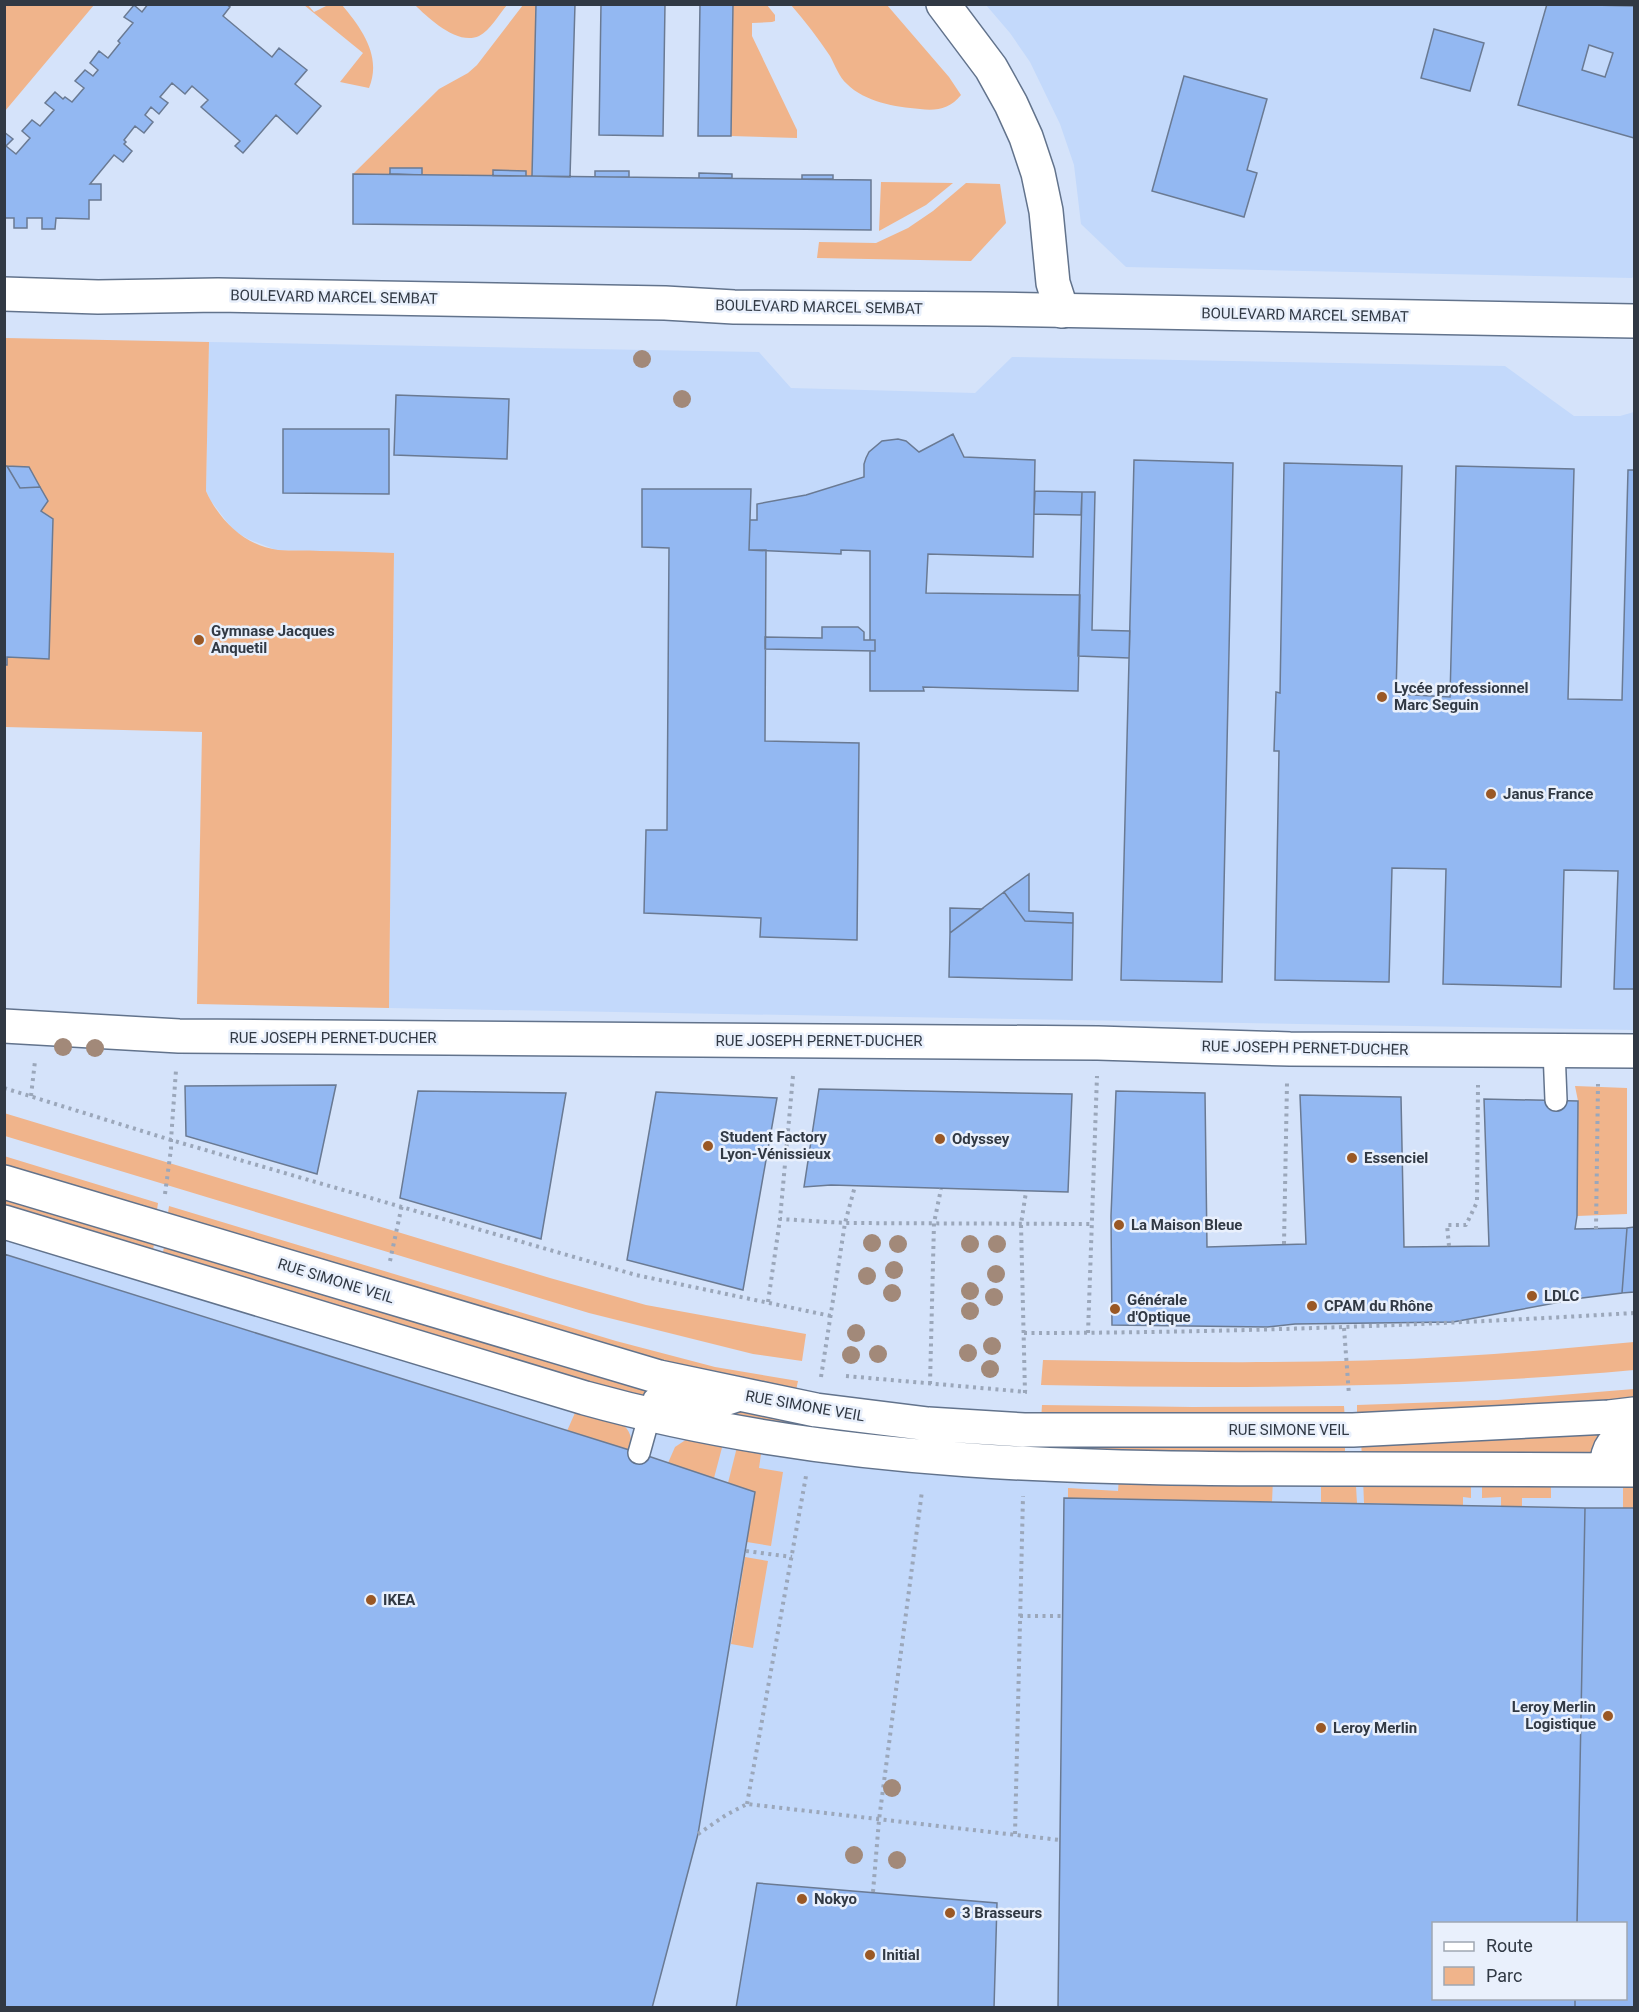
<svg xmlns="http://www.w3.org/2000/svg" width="1639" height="2012" viewBox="0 0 1639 2012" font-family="Roboto,sans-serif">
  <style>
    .built { fill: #c3d9fb; fill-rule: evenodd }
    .green { fill: #f0b48b }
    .building { fill: #93b8f2; stroke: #6a7a93; stroke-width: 1.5; fill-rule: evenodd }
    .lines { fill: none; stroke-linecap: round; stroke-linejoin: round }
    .service-casing { stroke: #62738c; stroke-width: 24 }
    .minor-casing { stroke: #62738c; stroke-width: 36 }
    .tertiary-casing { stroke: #62738c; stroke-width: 36 }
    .path { stroke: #9ba7ba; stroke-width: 4; stroke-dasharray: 3 4.5; stroke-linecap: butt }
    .service { stroke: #fff; stroke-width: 21 }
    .minor { stroke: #fff; stroke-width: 33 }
    .tertiary { stroke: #fff; stroke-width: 33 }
    .tree { fill: #a28979 }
    .poi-dot { fill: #9a5825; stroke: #e9f0fc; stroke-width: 2 }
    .labels { text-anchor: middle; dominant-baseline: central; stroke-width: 5; stroke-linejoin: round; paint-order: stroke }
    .street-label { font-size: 15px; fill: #313944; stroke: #e9f0fc }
    .poi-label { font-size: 15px; font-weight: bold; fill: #313944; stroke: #e9f0fc; text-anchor: start }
  </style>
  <rect width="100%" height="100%" fill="#d5e3fa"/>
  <path class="built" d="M986 5H1634V276L1632 278 1126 267 1081 224 1074 165 1060 124 1030 62 1010 33Z
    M209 342 759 352 791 388 975 393 1012 357 1505 366 1574 416H1620L1634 412V1030L389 1008 394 553 276 550 248 539 236 532 227 522 211 501 206 491Z
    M4 1231 695 1437 1634 1480V2007H5ZM1434 1924H1626V1998H1434Z"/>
  <path class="green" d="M5 4 94 5 5 111 4 5Z
    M304 5H308L314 12 328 5H342C362 29 382 56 369 88L340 82 363 53Z
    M415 5H507C499 14 490 31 479 36 458 46 428 18 415 5Z
    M523 5H536L532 176H526V171L493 170V176L422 175 421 168H390V174H353L439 89 468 73 477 65Z
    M733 5H767L775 15V21L772 22 752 23V36L797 130V138L731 136Z
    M791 5H887L949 77 961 95C950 109 936 111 920 109 895 107 865 102 847 84 839 77 835 65 830 56 818 38 805 21 791 5Z
    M881 182 953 183 926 205 879 231Z
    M966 183 1000 184 1006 223 971 261 817 258 819 242 876 243 908 228 933 211Z
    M5 338 209 342 206 491C219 520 245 546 278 550 292 551 306 550 320 551 344 551 369 552 394 553L389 1008 197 1004 202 732 5 727Z
    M1575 1086 1627 1088V1214L1577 1216 1578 1101Z
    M4 1113 550 1278 646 1305 806 1334 802 1361 753 1354 589 1313 5 1136Z
    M4 1156 158 1203 156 1217 5 1172Z
    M4 1193 155 1238 152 1256 5 1211Z
    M169 1206 616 1341 715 1367 798 1381 795 1395 710 1380 167 1220Z
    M165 1240 646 1387 643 1401 162 1259Z
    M1634 1342V1370C1437 1388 1239 1389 1041 1385L1043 1360C1182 1362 1322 1365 1462 1356 1519 1353 1577 1347 1634 1342Z
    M1634 1389V1405L1357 1420V1405L1498 1400Z
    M1042 1405 1193 1407 1344 1406 1345 1420H1041Z
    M578 1406C601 1414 637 1418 631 1451L567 1431Z
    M747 1408 793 1416 790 1432 725 1415Z
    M1634 1424 1593 1460H1362L1361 1439Z
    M687 1439 724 1440 714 1478 668 1463 675 1447Z
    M1345 1439V1460L1041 1455V1440Z
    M738 1443 762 1447 759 1468 783 1472 771 1546 747 1542 754 1492 728 1483Z
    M1119 1477 1273 1479 1272 1502 1068 1498V1488L1118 1491Z
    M1349 1479V1486H1356L1357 1503 1321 1502V1480Z
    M1363 1479 1471 1480V1498L1463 1497V1506L1364 1503Z
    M1482 1480H1551V1498H1522V1506H1501V1497L1482 1498Z
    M1623 1480H1634V1508H1623Z
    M745 1557 768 1561 753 1648 731 1644Z"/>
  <path class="building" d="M148 4H226L230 7 223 16 272 57 279 48 307 70 295 84 321 106 297 134 276 115 243 153 235 146 240 141 201 107 208 100 192 86 185 94 172 83 160 97 168 103 159 114 151 107 145 115 153 122 144 133 135 126 124 140 126 142 124 144 132 151 123 162 114 155 90 184H101V200H89V219L56 218 55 229H42V218H27V228H14V218H4V132L13 139 6 146 16 154 30 138 22 131 32 120 40 126 54 110 45 103 55 92 63 99 65 97 72 102 84 88 75 81 85 70 93 76 98 70 90 63 99 51 108 58 120 43 118 41 133 23 124 17 134 5 142 12Z
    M536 4H575L570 177 532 176Z
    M601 4H665L663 136 599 135Z
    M700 4H733L731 136H698Z
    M1547 4 1634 6V138L1518 105ZM1589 45 1613 53 1605 77 1582 70Z
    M1434 29 1484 43 1470 91 1421 78Z
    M1184 76 1267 99 1247 170 1257 173 1244 217 1152 191Z
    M390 168H422V175L390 174Z
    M493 170 526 171V176H493Z
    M595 171H629V177H595Z
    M699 173 732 174V178H699Z
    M353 174 871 180V230L353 224Z
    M802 175H833V179H802Z
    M396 395 509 399 507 459 394 455Z
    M283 429H389V494L283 493Z
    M953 434 964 457 1035 460 1033 557 928 554 926 593 1080 595 1078 691 923 687 924 691H870V651H875V640H870V551L841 550V554L749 550 750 520H757V504L806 495 864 477V464L866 458 869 452 882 441 898 439 906 441 919 452Z
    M1134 460 1233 463 1222 982 1121 980Z
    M1284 463 1402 466 1396 694 1450 697 1456 466 1574 469 1568 699 1622 700 1628 470H1634V989H1614L1618 871 1564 870 1561 987 1443 984 1446 869 1392 868 1389 982 1275 980 1279 751H1274L1276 692 1280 693Z
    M4 466H7L20 488 40 487 48 501 41 511 53 519 49 659 7 657V665H4Z
    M7 466 29 467 40 487 20 488Z
    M642 489H751L749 550H766L765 741 859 743 857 940 760 937 761 918 644 913 646 830H667L669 548 642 547Z
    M1035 491 1082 492 1081 515 1034 514Z
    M1082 492H1095L1092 630 1130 631 1129 658 1078 656Z
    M822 627H858L864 632V640H875V651L765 649V637L822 638Z
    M1029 874V911L1073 913V923L1025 921 1004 892Z
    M1004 892 1025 921 1073 923 1072 980 949 977 950 933Z
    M950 908 982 909 950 933Z
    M336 1085 317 1174 186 1136 185 1086Z
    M819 1089 1072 1094 1068 1192 831 1185 804 1187Z
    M418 1091 566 1093 541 1239 400 1198Z
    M1116 1091 1205 1093 1207 1247 1306 1244 1300 1095 1401 1097 1404 1247 1489 1246 1484 1099 1578 1101 1577 1216 1575 1229 1627 1228 1622 1293 1582 1298 1453 1322 1295 1324 1267 1327 1112 1325 1111 1216Z
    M656 1092 777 1098 743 1290 627 1260Z
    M1634 1227V1292L1622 1293 1627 1228Z
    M4 1254 639 1453 755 1492 698 1834 652 2008H4Z
    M1064 1498 1585 1508 1577 1924H1434V1998H1575V2008H1058Z
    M1585 1508H1634V2008H1575V1998H1626V1924H1577Z
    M757 1883 997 1903 994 2008H736Z"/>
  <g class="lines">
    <g class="service-casing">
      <path id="service" d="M1554 1050 1556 1100
        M639 1453 654 1399 663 1395 711 1407 722 1406 746 1398"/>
    </g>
    <g class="minor-casing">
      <path id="minor" d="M943 4 991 68 1011 104 1026 137 1038 173 1046 211 1053 283 1062 311
        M4 1026 179 1036 1098 1043 1290 1049 1634 1051
        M4 1182 659 1377 816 1410 928 1424 1024 1430H1353L1609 1417 1634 1414
        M4 1222 585 1398C836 1468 1095 1469 1353 1469 1447 1469 1541 1470 1634 1470
        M1606 1470C1607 1448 1612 1439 1634 1437"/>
    </g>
    <g class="tertiary-casing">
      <path id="tertiary" d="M4 294 98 297 218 295 665 303 734 307 986 309 1634 321"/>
    </g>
    <path class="path" d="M793 1076 780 1219 845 1223 1091 1224
      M4 1088 171 1140 636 1275 831 1316
      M31 1096 35 1061
      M165 1194 171 1149V1140L176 1070
      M1596 1229 1598 1084
      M1284 1244 1287 1083
      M1449 1246 1447 1225H1466L1477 1202 1478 1085
      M390 1261 402 1205
      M768 1302 780 1219
      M1344 1328 1349 1395
      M1024 1333C1228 1333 1431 1325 1634 1313
      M1088 1333 1097 1076
      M846 1376 1027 1392
      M821 1377 845 1223 855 1186
      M930 1384 934 1223 941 1189
      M1025 1393 1021 1224 1026 1192
      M746 1551 792 1557
      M1020 1616H1062
      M747 1804 806 1476
      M698 1834 726 1815 747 1804 1060 1840
      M1015 1834 1023 1496
      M873 1892 879 1820 922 1491"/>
    <use href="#service" class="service"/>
    <use href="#minor" class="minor"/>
    <use href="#tertiary" class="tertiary"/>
  </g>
  <g class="tree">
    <circle cx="642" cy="359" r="9"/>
    <circle cx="682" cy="399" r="9"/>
    <circle cx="63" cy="1047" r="9"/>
    <circle cx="95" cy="1048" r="9"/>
    <circle cx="872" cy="1243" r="9"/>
    <circle cx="898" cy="1244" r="9"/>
    <circle cx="970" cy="1244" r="9"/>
    <circle cx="997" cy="1244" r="9"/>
    <circle cx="894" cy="1270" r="9"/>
    <circle cx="996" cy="1274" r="9"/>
    <circle cx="867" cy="1276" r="9"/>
    <circle cx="970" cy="1291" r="9"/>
    <circle cx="892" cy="1293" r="9"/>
    <circle cx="994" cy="1297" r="9"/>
    <circle cx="970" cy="1311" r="9"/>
    <circle cx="856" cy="1333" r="9"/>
    <circle cx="992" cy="1346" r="9"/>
    <circle cx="968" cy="1353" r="9"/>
    <circle cx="878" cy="1354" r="9"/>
    <circle cx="851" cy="1355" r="9"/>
    <circle cx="990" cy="1369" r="9"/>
    <circle cx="892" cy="1788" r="9"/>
    <circle cx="854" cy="1855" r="9"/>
    <circle cx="897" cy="1860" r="9"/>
  </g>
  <g class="poi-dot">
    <circle cx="199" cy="640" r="6"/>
    <circle cx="1382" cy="697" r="6"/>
    <circle cx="1491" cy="794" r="6"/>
    <circle cx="940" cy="1139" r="6"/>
    <circle cx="708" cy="1146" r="6"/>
    <circle cx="1352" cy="1158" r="6"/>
    <circle cx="1119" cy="1225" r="6"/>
    <circle cx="1532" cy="1296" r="6"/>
    <circle cx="1312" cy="1306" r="6"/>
    <circle cx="1115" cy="1309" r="6"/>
    <circle cx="371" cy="1600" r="6"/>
    <circle cx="1608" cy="1716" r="6"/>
    <circle cx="1321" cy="1728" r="6"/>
    <circle cx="802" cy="1899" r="6"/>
    <circle cx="950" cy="1913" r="6"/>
    <circle cx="870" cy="1955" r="6"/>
  </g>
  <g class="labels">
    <g class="street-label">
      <text transform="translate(334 297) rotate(1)">BOULEVARD MARCEL SEMBAT</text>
      <text transform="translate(819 307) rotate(1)">BOULEVARD MARCEL SEMBAT</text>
      <text transform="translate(1305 315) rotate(1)">BOULEVARD MARCEL SEMBAT</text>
      <text x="333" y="1038">RUE JOSEPH PERNET-DUCHER</text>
      <text x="819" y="1041">RUE JOSEPH PERNET-DUCHER</text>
      <text transform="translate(1305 1048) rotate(1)">RUE JOSEPH PERNET-DUCHER</text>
      <text transform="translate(336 1281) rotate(17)">RUE SIMONE VEIL</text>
      <text transform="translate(805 1406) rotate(10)">RUE SIMONE VEIL</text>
      <text x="1289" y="1430">RUE SIMONE VEIL</text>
    </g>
    <g class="poi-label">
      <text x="211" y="631">Gymnase Jacques<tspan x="211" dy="17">Anquetil</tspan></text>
      <text x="1394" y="688">Lycée professionnel<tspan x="1394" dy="17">Marc Seguin</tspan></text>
      <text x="1503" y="794">Janus France</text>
      <text x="720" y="1137">Student Factory<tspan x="720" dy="17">Lyon-Vénissieux</tspan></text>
      <text x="952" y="1139">Odyssey</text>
      <text x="1364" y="1158">Essenciel</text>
      <text x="1131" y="1225">La Maison Bleue</text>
      <text x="1544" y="1296">LDLC</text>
      <text x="1127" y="1300">Générale<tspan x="1127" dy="17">d'Optique</tspan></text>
      <text x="1324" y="1306">CPAM du Rhône</text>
      <text x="383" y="1600">IKEA</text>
      <text x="1596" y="1707" text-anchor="end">Leroy Merlin<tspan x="1596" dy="17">Logistique</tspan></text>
      <text x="1333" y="1728">Leroy Merlin</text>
      <text x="814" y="1899">Nokyo</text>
      <text x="962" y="1913">3 Brasseurs</text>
      <text x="882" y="1955">Initial</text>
    </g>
  </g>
  <rect width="1639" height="2012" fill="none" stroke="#313944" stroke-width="12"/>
  <rect x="1432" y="1922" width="195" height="78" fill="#e9f0fc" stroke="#9fa7b2" stroke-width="1.5"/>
  <rect x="1444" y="1942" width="30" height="9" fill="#ffffff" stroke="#9fa7b2" stroke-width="1.5"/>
  <text x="1486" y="1952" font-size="18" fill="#313944">Route</text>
  <rect x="1444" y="1967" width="30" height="18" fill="#f0b48b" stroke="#9fa7b2" stroke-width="1.5"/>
  <text x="1486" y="1982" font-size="18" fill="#313944">Parc</text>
</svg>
